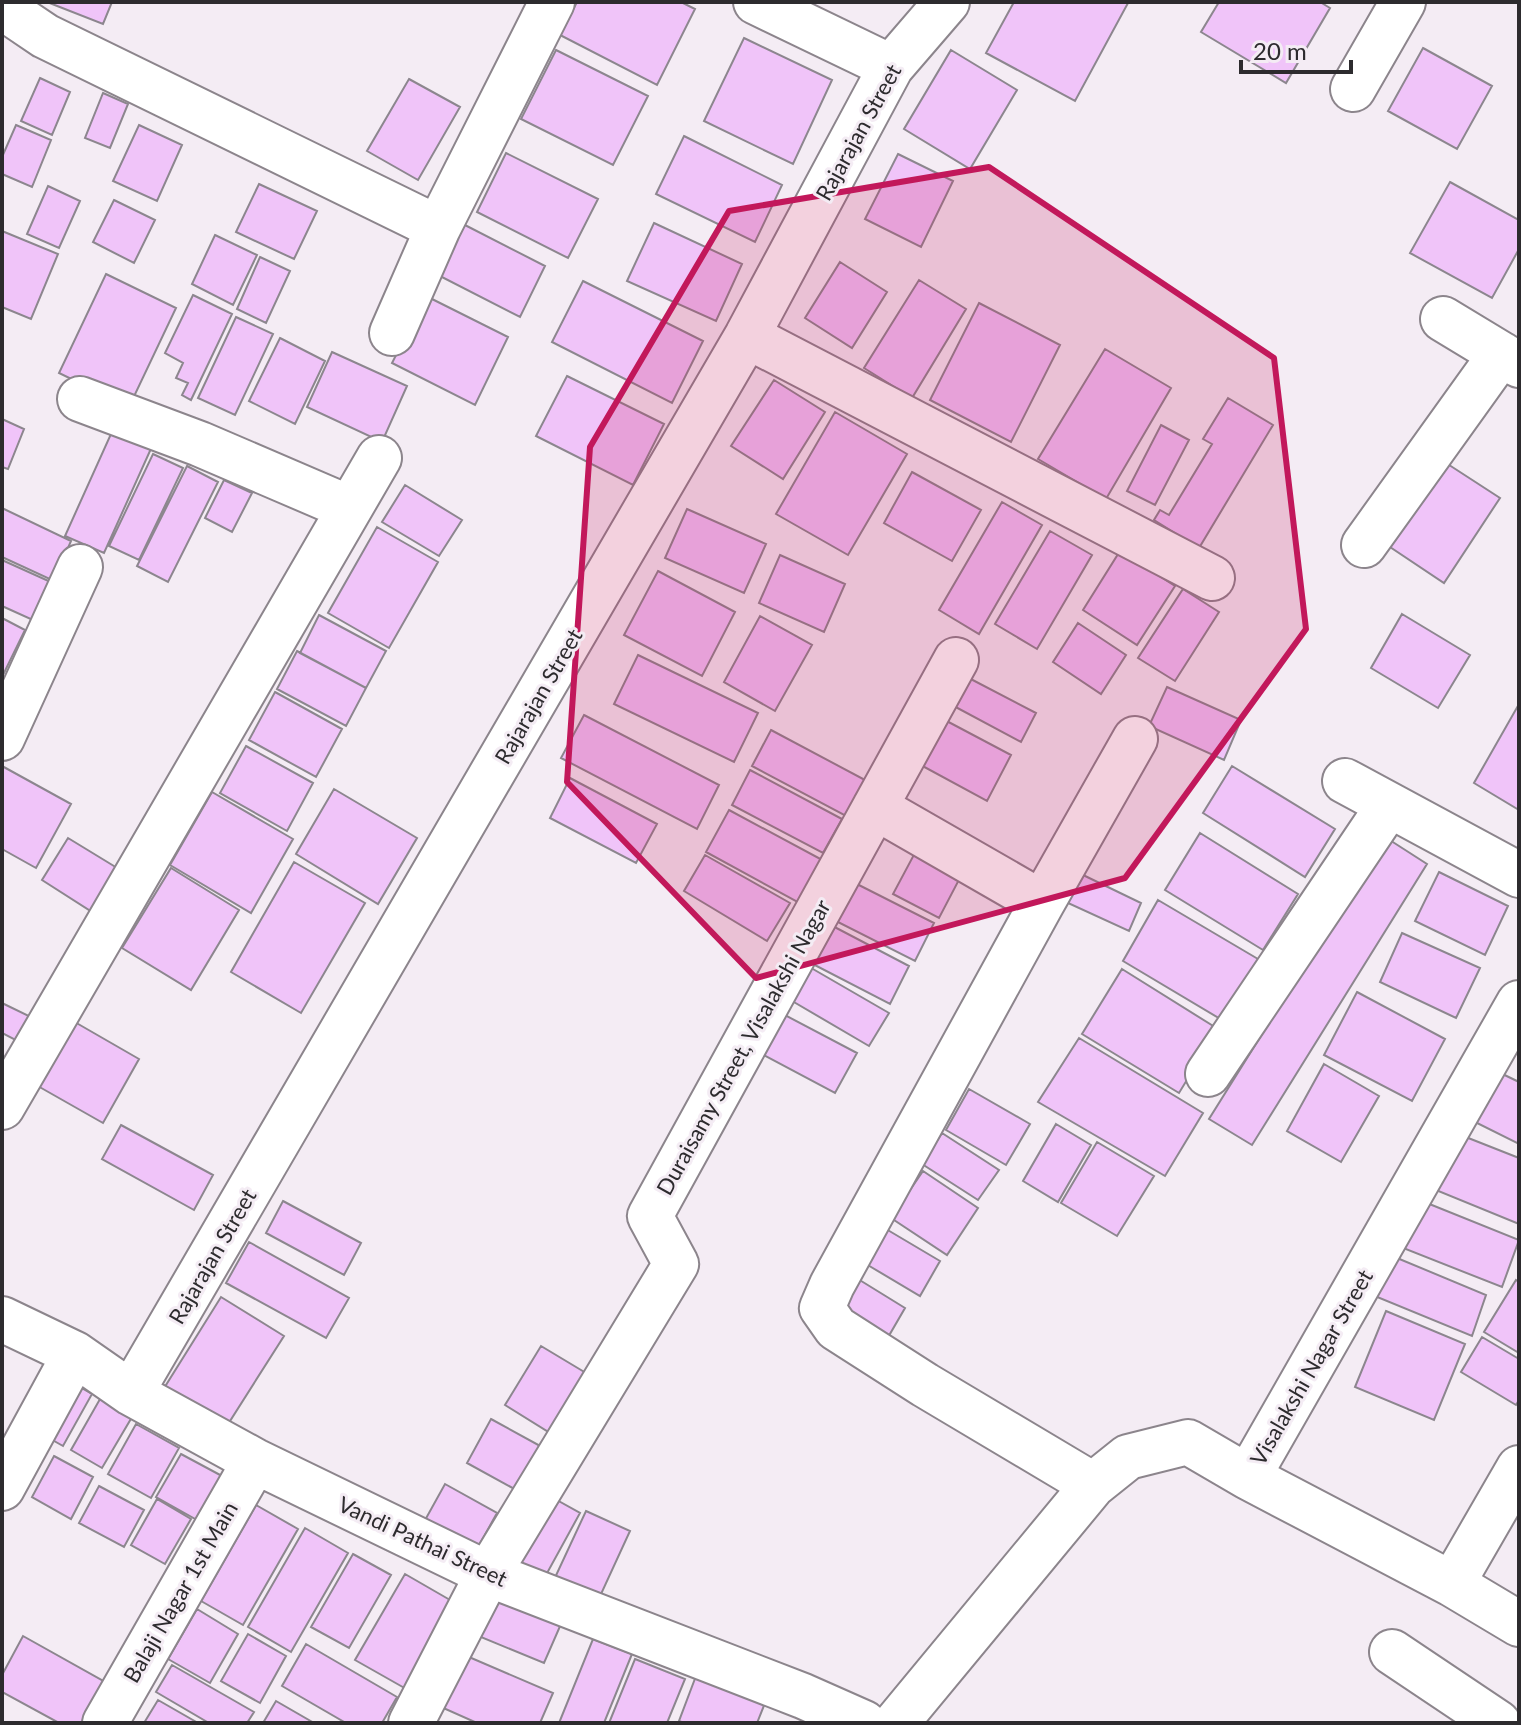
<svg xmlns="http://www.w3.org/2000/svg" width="1521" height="1725" viewBox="0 0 1521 1725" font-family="Lato,sans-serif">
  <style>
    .building { fill: #f0c4f9; stroke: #8c868e; stroke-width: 2 }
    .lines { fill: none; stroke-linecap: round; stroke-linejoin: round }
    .minor-casing { stroke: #8c858c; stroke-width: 48 }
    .minor { stroke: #fff; stroke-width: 44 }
    .marked { fill: #c2185b; fill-opacity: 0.2; stroke: #c2185b; stroke-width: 6; stroke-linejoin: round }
    .labels { text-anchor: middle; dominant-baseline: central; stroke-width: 6; stroke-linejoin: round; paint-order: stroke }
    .street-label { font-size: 22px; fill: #2d2b2e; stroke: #f4ecf4 }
  </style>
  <rect width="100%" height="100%" fill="#f4ecf4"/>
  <path class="building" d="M47 2H112L103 24Z
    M577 2H681L695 9 657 85 560 35Z
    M1014 2 1128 3 1075 101 986 53Z
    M1219 2H1320L1330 8 1286 83 1201 32Z
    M744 38 832 80 793 164 704 121Z
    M1423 48 1492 86 1457 149 1388 111Z
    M556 50 648 96 613 165 521 119Z
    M951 50 1017 90 970 169 904 129Z
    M40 78 70 92 52 135 21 121Z
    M409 79 460 107 418 180 367 151Z
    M103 93 128 104 110 148 85 138Z
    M16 125 51 140 32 187 2 174V157Z
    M139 125 182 145 157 201 113 181Z
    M684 136 782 185 755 242 656 194Z
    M506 153 598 199 568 258 477 212Z
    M898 154 953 181 921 247 865 219Z
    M1450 182 1519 220V249L1492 298 1410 253Z
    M259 184 317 211 294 259 236 232Z
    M48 186 80 201 59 248 27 234Z
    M114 200 155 220 134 263 93 242Z
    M461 223 545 266 520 317 436 274Z
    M654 223 742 264 716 321 627 281Z
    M2 231 58 254 31 319 2 307Z
    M215 235 257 255 233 305 192 284Z
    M260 257 290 271 266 323 237 309Z
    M840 262 887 292 852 348 805 318Z
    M106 274 176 308 129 407 59 373Z
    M919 280 966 309 912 398 864 368Z
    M583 281 703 341 672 403 552 342Z
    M193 295 232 314 191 400 182 395 188 383 176 378 183 363 165 353Z
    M426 296 508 337 475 405 392 363Z
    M979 303 1060 345 1011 442 930 400Z
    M236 317 273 334 235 415 198 398Z
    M280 338 325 361 295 424 249 401Z
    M1105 349 1171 388 1106 499 1038 459Z
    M332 352 407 386 382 442 307 407Z
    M567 376 664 424 633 485 536 436Z
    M774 380 825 412 783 479 731 446Z
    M1228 398 1273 425 1199 548 1154 520 1160 510 1169 515 1212 444 1203 439Z
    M835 412 907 454 848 555 776 514Z
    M2 419 24 429 8 469 2 467Z
    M115 425 154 442 104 553 65 536Z
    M1161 425 1189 440 1155 505 1127 491Z
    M153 454 183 468 139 560 109 546Z
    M1443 461 1500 498 1444 583 1387 545Z
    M187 466 218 482 168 582 137 566Z
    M912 472 981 510 952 561 884 523Z
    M224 480 252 493 232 532 205 518Z
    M405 485 462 520 439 556 382 522Z
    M1002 502 1042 525 979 634 939 610Z
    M2 508 71 541 54 581 2 557Z
    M687 509 766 544 744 593 665 558Z
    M377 527 438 562 389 648 328 613Z
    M1050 531 1092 555 1037 649 995 624Z
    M1120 551 1175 586 1137 645 1083 610Z
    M780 555 845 584 824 632 759 603Z
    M2 560 53 583 35 621 2 606Z
    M658 571 735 612 702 676 624 635Z
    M1183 589 1219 612 1175 681 1138 658Z
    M1402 614 1470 655 1438 708 1371 668Z
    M319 615 386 651 366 688 300 653Z
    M760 616 812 645 775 711 724 682Z
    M2 618 25 630 2 677Z
    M1078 623 1126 655 1101 694 1053 662Z
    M297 651 366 688 346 726 277 689Z
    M638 655 758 713 734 762 614 704Z
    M965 676 1036 713 1021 742 950 704Z
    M1167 687 1241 720 1224 760 1149 726Z
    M275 692 342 729 316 777 249 740Z
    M1519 704V810L1474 783Z
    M584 715 719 785 697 829 561 758Z
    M941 718 1011 755 987 801 917 763Z
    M771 730 865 780 846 816 752 766Z
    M246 746 313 783 287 831 220 793Z
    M2 766 71 804 36 868 2 849Z
    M1232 766 1335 829 1305 877 1203 813Z
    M750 770 842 819 823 853 732 805Z
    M570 778 657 824 636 863 550 818Z
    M334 789 417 838 378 904 296 854Z
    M212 792 293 839 251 913 170 865Z
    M729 810 826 862 803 905 706 852Z
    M1200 833 1298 894 1263 950 1165 890Z
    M1385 837 1427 864 1252 1145 1209 1119Z
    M68 838 127 874 100 917 42 880Z
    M917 849 962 874 939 918 893 894Z
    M705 855 790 903 767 941 684 891Z
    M294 862 365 903 301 1013 231 972Z
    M171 868 239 910 191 990 122 948Z
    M1439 872 1508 906 1485 955 1415 921Z
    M1081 874 1141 903 1129 931 1068 903Z
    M847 879 934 923 915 961 828 917Z
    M1158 900 1258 959 1222 1020 1123 961Z
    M825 922 909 966 890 1004 805 960Z
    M1402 933 1480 968 1456 1018 1380 982Z
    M806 965 889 1013 869 1046 787 998Z
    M1122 969 1218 1029 1179 1093 1082 1034Z
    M1357 992 1445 1039 1412 1101 1324 1055Z
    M2 1003 39 1021 27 1046 2 1033Z
    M781 1013 857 1053 835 1093 760 1053Z
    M73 1021 139 1059 103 1123 36 1085Z
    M1079 1038 1203 1113 1165 1176 1038 1102Z
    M1324 1064 1379 1096 1341 1162 1287 1131Z
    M1488 1067 1519 1082V1144L1463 1116Z
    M969 1089 1030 1124 1006 1165 946 1130Z
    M1056 1124 1091 1145 1058 1202 1023 1181Z
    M121 1125 213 1175 194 1210 102 1159Z
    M1448 1130 1519 1158V1224L1426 1186Z
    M942 1133 999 1170 978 1200 922 1164Z
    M1097 1142 1154 1176 1117 1236 1061 1203Z
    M923 1171 978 1208 947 1255 891 1218Z
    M1412 1197 1519 1240 1502 1287 1393 1244Z
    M283 1201 361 1243 344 1275 266 1233Z
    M886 1229 940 1261 920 1296 866 1264Z
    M249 1242 349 1298 326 1338 226 1283Z
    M1385 1253 1486 1295 1472 1336 1365 1292Z
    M858 1279 905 1308 887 1339 839 1310Z
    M1516 1280 1519 1282V1353L1484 1332Z
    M221 1297 284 1336 223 1432 161 1393Z
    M1386 1311 1465 1344 1434 1420 1355 1387Z
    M1482 1337 1519 1359V1400L1516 1405 1461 1372Z
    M541 1346 591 1376 555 1436 505 1405Z
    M64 1378 92 1394 63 1446 35 1430Z
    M100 1399 132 1417 102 1468 71 1450Z
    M491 1419 542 1447 518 1491 467 1463Z
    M136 1424 179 1448 151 1498 108 1474Z
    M181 1454 222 1476 197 1520 156 1497Z
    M54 1456 93 1477 71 1519 32 1497Z
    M445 1484 497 1513 471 1560 419 1531Z
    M99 1486 144 1510 124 1547 79 1523Z
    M546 1494 580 1513 540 1586 507 1568Z
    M157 1499 191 1519 165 1564 131 1545Z
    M256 1505 298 1529 243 1625 201 1601Z
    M586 1511 630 1531 596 1605 552 1584Z
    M305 1528 348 1553 291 1652 248 1627Z
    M353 1554 391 1575 349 1648 311 1627Z
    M405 1574 457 1604 408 1690 355 1660Z
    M492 1596 561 1624 544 1663 476 1635Z
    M197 1609 238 1634 210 1683 168 1659Z
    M248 1634 286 1656 260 1703 221 1681Z
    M23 1636 105 1682 82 1723H59L2 1692V1675Z
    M593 1639 632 1654 604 1723H559Z
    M306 1644 397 1697 382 1723H346L282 1686Z
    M455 1651 553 1693 540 1723H477L432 1703Z
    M635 1659 685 1679 667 1723H609Z
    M172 1665 254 1712 247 1723H209L156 1692Z
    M696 1676 765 1703 757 1723H684L679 1721Z
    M158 1700 198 1723H144Z
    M276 1701 314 1723H263Z"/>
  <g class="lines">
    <g class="minor-casing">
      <path id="minor" d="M756 2 891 67
        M2 7 45 36 438 228
        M1353 89 1403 2
        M1443 319 1519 365
        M392 333 438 228 552 2
        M747 336 1212 578
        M80 399 200 444 349 508
        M1364 545 1501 354
        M2 738 80 567
        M1345 781 1519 875
        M875 807 1042 903
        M1208 1074 1389 805
        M2 1107 379 458
        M2 1319 75 1354 131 1393 255 1461 488 1574 803 1696 864 1723
        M131 1393 747 336 891 67 947 2
        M1248 1477 1452 1584 1519 1624
        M1093 1485 925 1385 836 1328 822 1308 832 1285 1042 903 1135 739
        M2 1488 75 1354
        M1452 1584 1519 1468
        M1392 1652 1498 1723
        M105 1723 255 1461
        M411 1723 488 1574 676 1264 650 1216 956 660
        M896 1723 1093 1485 1128 1457 1188 1442 1248 1477 1519 1003"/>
    </g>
    <use href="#minor" class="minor"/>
  </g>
  <path class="marked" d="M989 167 1274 358 1306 629 1125 878 756 978 567 782 590 447 729 211Z"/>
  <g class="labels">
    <g class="street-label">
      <text transform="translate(858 132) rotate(-61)">Rajarajan Street</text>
      <text transform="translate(538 696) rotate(-60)">Rajarajan Street</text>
      <text transform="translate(743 1047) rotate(-61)">Duraisamy Street, Visalakshi Nagar</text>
      <text transform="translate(212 1256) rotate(-60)">Rajarajan Street</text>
      <text transform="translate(1311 1367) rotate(-60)">Visalakshi Nagar Street</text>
      <text transform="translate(423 1541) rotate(25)">Vandi Pathai Street</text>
      <text transform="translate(180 1592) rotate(-60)">Balaji Nagar 1st Main</text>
    </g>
  </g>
  <rect width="1521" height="1725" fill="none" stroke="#2d2b2e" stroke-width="8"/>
  <path d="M1241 60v12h110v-12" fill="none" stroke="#2d2b2e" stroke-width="4"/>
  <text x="1253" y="60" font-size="24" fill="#2d2b2e" stroke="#f4ecf4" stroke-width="6" paint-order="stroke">20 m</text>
</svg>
